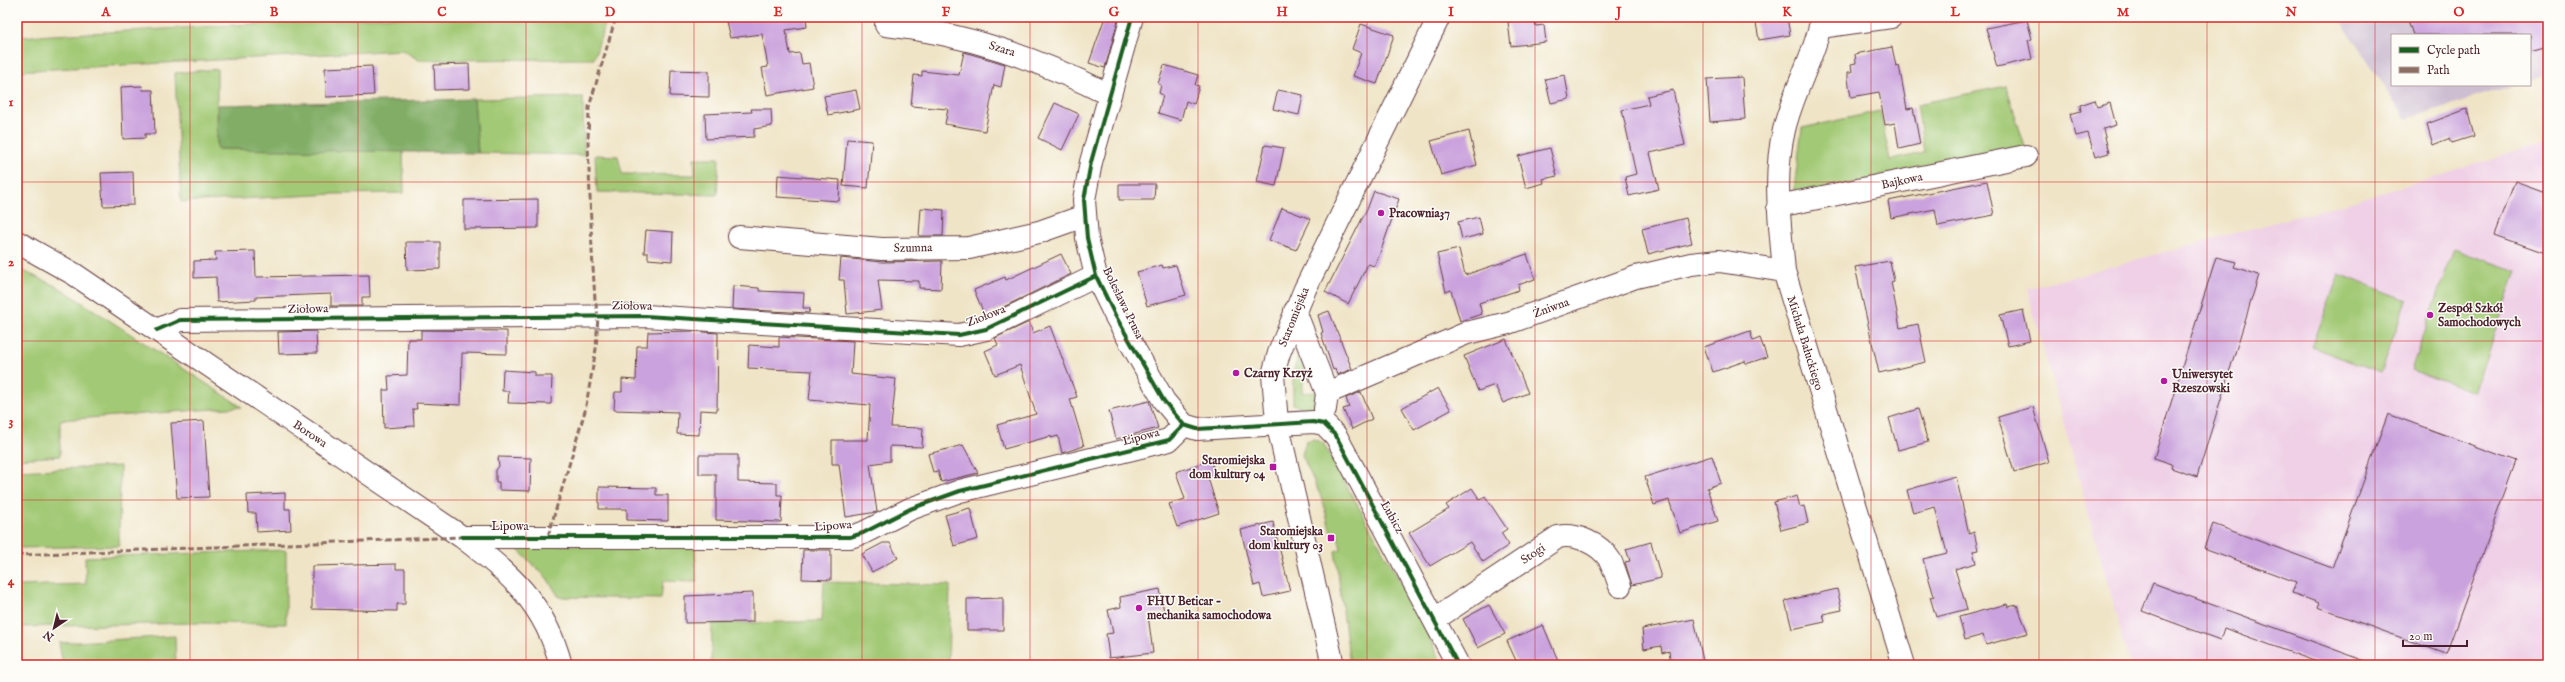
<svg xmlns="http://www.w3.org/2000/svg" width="2565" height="682" viewBox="0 0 2565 682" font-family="'IM FELL English',serif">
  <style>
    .built { fill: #efd0e6 }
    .industrial { fill: #cdbed2 }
    .green { fill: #a2c974; stroke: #767450 }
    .forest { fill: #81ad66; stroke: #666648 }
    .building { fill: #caa2dd }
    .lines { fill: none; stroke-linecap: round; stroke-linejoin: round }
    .minor-casing { stroke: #633d42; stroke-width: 24 }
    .minor { stroke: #fff; stroke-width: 22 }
    .quiet { stroke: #8d6e63; stroke-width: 3; stroke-dasharray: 6 3; stroke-linecap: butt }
    .cycleway-casing { stroke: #fdfcf7; stroke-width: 6 }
    .cycleway { stroke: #1b5e20; stroke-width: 4 }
    .grid { fill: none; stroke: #d62828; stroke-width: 1; stroke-opacity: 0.55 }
    .poi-dot { fill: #b5179e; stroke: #fdfcf7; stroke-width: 1.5 }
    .labels { text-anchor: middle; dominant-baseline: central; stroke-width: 3; stroke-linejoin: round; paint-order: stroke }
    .street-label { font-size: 12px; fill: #4a1f2b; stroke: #fdfcf7 }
    .poi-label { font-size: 12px; font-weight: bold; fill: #4a1f2b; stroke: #fdfcf7; text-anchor: start }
    .neatline { fill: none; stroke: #d62828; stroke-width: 1.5 }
    .grid-label { font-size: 13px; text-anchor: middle; font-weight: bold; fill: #d62828 }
  </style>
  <rect width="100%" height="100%" fill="#fdfcf7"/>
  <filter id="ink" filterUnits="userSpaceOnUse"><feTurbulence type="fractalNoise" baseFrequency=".025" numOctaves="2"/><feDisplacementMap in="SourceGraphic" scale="8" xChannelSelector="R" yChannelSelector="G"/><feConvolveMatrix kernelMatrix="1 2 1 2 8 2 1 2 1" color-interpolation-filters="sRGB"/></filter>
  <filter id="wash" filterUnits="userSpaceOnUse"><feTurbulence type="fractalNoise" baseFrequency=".012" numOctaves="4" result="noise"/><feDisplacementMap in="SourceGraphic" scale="16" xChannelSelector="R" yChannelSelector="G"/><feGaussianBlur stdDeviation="0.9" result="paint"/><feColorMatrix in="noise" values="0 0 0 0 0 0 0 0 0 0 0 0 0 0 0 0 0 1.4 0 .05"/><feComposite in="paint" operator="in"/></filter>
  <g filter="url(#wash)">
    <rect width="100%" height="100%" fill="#efe4c6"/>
    <path class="built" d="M2548 141V665H2314L2303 661 2291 665H2130L2027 289 2369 197Z"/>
    <path class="industrial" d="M2338 17H2548V74L2530 80V35H2392V85H2514L2406 119Z"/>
    <path class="green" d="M383 17H607L594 59 419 60 402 50 17 71V37Z
      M217 69V149L403 151 404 193 335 194 181 202 175 73Z
      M2006 86 2025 147 1793 196 1802 128 1880 111 1890 160 1924 153 1917 104Z
      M583 97 584 155 478 153 474 99Z
      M595 155 618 156 622 174 695 175 694 158H719L717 195 597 192Z
      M2454 249 2516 271 2474 392 2411 370Z
      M17 268 60 288 242 407 60 420V456L17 459Z
      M2339 274 2407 300 2380 373 2312 347Z
      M1301 349 1305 365 1302 393 1318 392 1317 408 1314 410H1307L1293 404V372Z
      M1314 439 1323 443 1428 632 1441 665H1350L1335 551 1341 549 1337 532 1331 533 1322 499 1302 455 1306 441Z
      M120 466 119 546 17 548V471Z
      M513 545 695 546 697 582 663 581 661 599 559 597 547 578Z
      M286 550V624L197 623 17 627V586L86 584 85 557Z
      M824 582 950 585 948 665H711L712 624 822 621Z
      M175 636 176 665H63L59 643Z"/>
    <path class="forest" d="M474 99 478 153 217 149 218 105Z"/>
    <g id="blocks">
      <path class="building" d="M725 17H806L807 27 786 30 790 54 800 53 802 64 809 63 813 87 767 95 762 68 768 67 762 34 730 38Z
        M1105 17H1119L1105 68 1089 63Z
        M1514 17H1534L1536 26 1544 25 1546 42 1511 46 1508 22 1514 21Z
        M1755 17H1787L1790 35 1759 40Z
        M2407 17H2548V47L2530 52V35H2413Z
        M2027 20 2032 39 2028 40 2032 59 1997 67 1986 28Z
        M1361 24 1394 35 1377 84 1353 76 1361 53 1352 49Z
        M1892 47 1896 66 1899 65 1907 109 1913 108 1920 144 1899 149 1895 123 1885 125 1879 92 1851 97 1848 79V72H1852L1851 64 1856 63 1855 54Z
        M964 52 1005 64 1001 87 994 85 985 131 945 124 948 109 911 106 914 75 922 76V71L959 75Z
        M469 64 470 89 435 90 434 65Z
        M1164 65 1198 75 1195 85 1199 86 1194 104 1186 101 1181 120 1158 113 1163 95 1159 93 1161 85 1158 84Z
        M372 66 374 95 326 97 325 68Z
        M671 70 709 71V97L670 96Z
        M1565 75 1569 99 1551 103 1545 79Z
        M1742 77 1745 119 1710 122 1707 79Z
        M142 86 143 90H153L155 134H145V138L123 139 121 87Z
        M856 90 860 109 828 115 824 96Z
        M1278 90 1303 95 1299 115 1273 109Z
        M1673 90 1685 145 1650 153 1659 189 1629 196 1625 177 1636 174 1622 110 1649 104 1647 96Z
        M2095 100 2097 107 2110 103 2116 125 2103 129 2109 153 2095 157 2088 133 2076 136 2070 114 2081 111 2080 105Z
        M1055 103 1079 114 1062 150 1038 138Z
        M751 109H771L772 126 754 129V137L706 139 705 114 752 112Z
        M2467 109 2474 136 2452 143 2450 138 2433 145 2427 124Z
        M1469 131 1477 165 1441 175 1431 141Z
        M847 139 872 141 868 188 843 186Z
        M1265 145 1284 148 1276 186 1257 182Z
        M1550 148 1557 176 1543 179 1544 183 1526 188 1518 156Z
        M133 172 134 205 103 206 101 173Z
        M778 175 840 180 839 201 777 197Z
        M1987 181 1994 215 1938 226 1935 209 1891 218 1888 201Z
        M2515 181 2548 193V254L2495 235Z
        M1119 184H1155L1154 200H1119Z
        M1374 191 1399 199 1379 256 1374 266 1368 264 1348 304 1325 292 1368 207Z
        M538 199V228L464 229V200Z
        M921 208 944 210 943 236H919Z
        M1282 208 1311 219 1296 250 1269 240Z
        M1479 217 1483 234 1462 239 1458 222Z
        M1686 218 1692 243 1648 254 1642 229Z
        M646 230 673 232 672 261 648 259V253H644Z
        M406 242H440V269L407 270Z
        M1459 249 1465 275 1527 254 1535 279 1518 285 1519 290 1479 303 1482 314 1460 321 1451 290 1446 292 1437 254Z
        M255 251 256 277 369 275 370 297H362V306H331V294L256 297V300L217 302 216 277 194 278V261L216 260 215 252Z
        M1061 254 1071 274 985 316 974 290 1005 277 1006 280Z
        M2216 257 2236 262 2234 267 2259 275 2197 477 2171 468 2172 464 2154 458Z
        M841 258 882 262 942 261 941 289 919 288V281L878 280 882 310 847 314 844 280H839Z
        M1890 261 1894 281 1891 282 1900 328 1918 324 1926 362 1879 373 1855 267Z
        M1162 265 1163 268 1176 265 1186 295 1147 306 1137 272Z
        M733 286 759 288V291L804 293 803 308H810L809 313 732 309Z
        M2023 310 2030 341 2008 346 2000 315Z
        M1329 311 1352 369 1337 375 1335 369 1333 370 1321 333 1323 332 1318 315Z
        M1029 322 1033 333 1050 326 1077 397 1070 399 1084 446 1062 453 1058 436 1051 438V436L1004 449 997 425 1036 414 1020 365 995 375 985 351 998 345 995 338Z
        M421 330 507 331V354L462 353 461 405 416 403 417 409H413L414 426 384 428 383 390H389L388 376 407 375 408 339H421Z
        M316 331 317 353 279 354 278 332Z
        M691 331 718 333 717 411 700 410 699 435 677 434 678 412 614 410 615 392H622V379L636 380 637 346H647L648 332Z
        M1750 331 1753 341 1760 338 1767 357 1746 364 1745 361 1713 372 1704 347Z
        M779 337 853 341 851 374 896 379 891 427 923 428 922 447 890 446V461L870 464 877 512 846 517 839 464H832V440H868L870 405 809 400 812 371 748 368 749 345 779 347Z
        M1506 339 1528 393 1503 403 1495 385 1478 391 1464 356Z
        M503 370 535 372V376H552L551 404 508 403 509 391H502Z
        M1438 388 1451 410 1414 430 1402 408Z
        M1361 392 1372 419 1352 429 1343 409 1349 407 1346 398Z
        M1149 401 1158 428 1116 439 1109 411Z
        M2033 407 2049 462 2014 472 1998 417Z
        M1918 409 1928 442 1898 450 1889 418Z
        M2388 414 2516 461 2446 654 2317 607 2319 603 2292 593 2296 582 2204 548 2213 524 2332 568Z
        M204 421 209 497 177 498 171 423Z
        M963 445 978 473 941 482 938 471 933 472 928 454Z
        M699 455H738V482L777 483V495H782L781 522 716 520V474H699Z
        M1712 456 1721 483 1707 488 1718 521 1680 533 1669 500 1654 505 1645 477Z
        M498 457 531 458 530 491 499 490V482H496V470L499 466Z
        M1211 460 1216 476 1208 478 1219 513 1177 527 1169 504 1185 499 1176 472Z
        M1956 476 1969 534 1974 532 1978 550 1973 551 1976 563 1955 569 1967 609 1936 617 1930 597 1934 596 1923 559 1947 553 1935 507 1913 513 1907 490Z
        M599 487 656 488V495H668V521L627 520V509H599Z
        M1472 488 1480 500 1485 496 1507 529 1501 533 1509 545 1483 562 1470 542 1430 566 1409 533 1449 509 1446 505Z
        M285 493V509H290L291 530 257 532 256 513H248L247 495Z
        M1797 496 1800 507 1804 506 1808 523 1781 530 1774 502Z
        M970 508 978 539 954 546 945 515Z
        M1273 522 1290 591 1263 597 1260 584 1254 586 1241 530Z
        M1651 542 1661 578 1632 585 1625 562 1630 561 1626 549Z
        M883 543H890L898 558 872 572 862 554Z
        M803 550H831V580L802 579Z
        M396 564V569H405V604H397V611L312 609V566Z
        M2153 583 2371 663 2370 665H2325L2224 628 2220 640 2142 611Z
        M1160 589 1164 612 1148 615 1153 653 1109 658 1106 634 1113 633 1108 610 1121 607 1120 597Z
        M1837 589 1842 610 1823 614 1825 622 1792 629 1785 601Z
        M753 593V622L685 623V596Z
        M1003 598V630H967V599Z
        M2007 604 2008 607 2017 605 2028 633 1986 645 1983 635 1965 640 1959 617Z
        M1489 605 1505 634 1478 648 1463 619Z
        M1694 619 1704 665H1671L1669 651 1662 653 1661 646 1644 649 1642 629Z
        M1543 625 1560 665H1518L1507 641Z"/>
    </g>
  </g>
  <g filter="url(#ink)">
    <use href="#blocks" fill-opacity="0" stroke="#633d42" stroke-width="1"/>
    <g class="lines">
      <g class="minor-casing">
        <path id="minor" d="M1132 17 1091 162 1084 200 1087 238 1096 276 1115 315 1164 401 1184 425 1197 429 1313 422 1324 424 1336 436 1458 665
          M1822 17C1815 56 1793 91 1784 130 1773 176 1780 224 1784 271L1904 665
          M886 25C968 34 1036 58 1110 95
          M1820 27 1891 17
          M1778 206 2026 156
          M739 237 882 249 969 248 1039 232 1084 216
          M17 242 74 274 462 537C511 574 545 604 561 665
          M1295 311 1327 393 1325 409
          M157 330 180 320 645 316 959 335 986 329 1096 276
          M1327 393 1467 333 1508 323 1636 277 1691 264 1719 261 1784 271
          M462 537H850L863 533 910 509 960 491 1169 440 1184 425
          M1435 619 1558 537C1576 533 1600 544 1610 560 1614 568 1617 578 1620 586
          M1333 665 1277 422 1273 375 1279 353 1305 289 1439 17"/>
      </g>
      <use href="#minor" class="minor"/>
      <path class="quiet" d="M548 536 585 411 596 349 598 316 595 300 592 251 588 142 589 107 616 17
        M17 555 462 537"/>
      <g class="cycleway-casing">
        <path id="cycleway" d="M1132 17 1091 162 1084 200 1087 238 1096 276 1115 315 1164 401 1184 425 1197 429 1313 422 1324 424 1336 436 1458 665
          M157 330 180 320 645 316 959 335 986 329 1096 276
          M462 537H850L863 533 910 509 960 491 1169 440 1184 425"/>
      </g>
      <use href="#cycleway" class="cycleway"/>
    </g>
  </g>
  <path class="grid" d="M190 17V665M358 17V665M526 17V665M694 17V665M862 17V665M1030 17V665M1198 17V665M1367 17V665M1535 17V665M1703 17V665M1871 17V665M2039 17V665M2207 17V665M2375 17V665M17 182H2548M17 341H2548M17 500H2548"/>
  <g class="poi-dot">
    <circle cx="1381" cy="213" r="4"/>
    <circle cx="2430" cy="315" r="4"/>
    <circle cx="1236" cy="373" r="4"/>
    <circle cx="2164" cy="381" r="4"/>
    <rect x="1269" y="463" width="8" height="8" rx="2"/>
    <rect x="1327" y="534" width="8" height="8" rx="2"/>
    <circle cx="1139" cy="608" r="4"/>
  </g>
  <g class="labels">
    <g class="street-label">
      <text transform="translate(1002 49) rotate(17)">Szara</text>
      <text transform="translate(1902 181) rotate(-12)">Bajkowa</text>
      <text transform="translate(913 248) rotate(-1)">Szumna</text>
      <text transform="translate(1123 303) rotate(64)">Bolesława Prusa</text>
      <text transform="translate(632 306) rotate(1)">Ziołowa</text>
      <text transform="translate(1551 308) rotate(-20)">Żniwna</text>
      <text transform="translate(308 309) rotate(-1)">Ziołowa</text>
      <text transform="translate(986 316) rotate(-21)">Ziołowa</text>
      <text transform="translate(1294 317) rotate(-68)">Staromiejska</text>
      <text transform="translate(1805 343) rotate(73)">Michała Bałuckiego</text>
      <text transform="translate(310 434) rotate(34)">Borowa</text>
      <text transform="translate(1141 437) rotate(-15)">Lipowa</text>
      <text transform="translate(1392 517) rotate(61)">Lubicz</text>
      <text x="510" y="526">Lipowa</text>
      <text transform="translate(833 526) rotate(-4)">Lipowa</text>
      <text transform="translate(1533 554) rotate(-34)">Stogi</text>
    </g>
    <g class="poi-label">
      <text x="1389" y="213">Pracownia37</text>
      <text x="2438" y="308">Zespół Szkół<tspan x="2438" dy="14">Samochodowych</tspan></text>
      <text x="1244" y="373">Czarny Krzyż</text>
      <text x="2172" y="374">Uniwersytet<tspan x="2172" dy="14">Rzeszowski</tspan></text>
      <text x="1265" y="460" text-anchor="end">Staromiejska<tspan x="1265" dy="14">dom kultury 04</tspan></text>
      <text x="1323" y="531" text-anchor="end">Staromiejska<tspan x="1323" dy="14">dom kultury 03</tspan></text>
      <text x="1147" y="601">FHU Beticar -<tspan x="1147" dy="14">mechanika samochodowa</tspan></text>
    </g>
  </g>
  <rect width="2565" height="682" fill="none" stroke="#fdfcf7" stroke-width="44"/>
  <rect x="2391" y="34" width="140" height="52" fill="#fdfcf7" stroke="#b5a4a5"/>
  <rect x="2399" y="47" width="20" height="6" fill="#1b5e20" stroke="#b5a4a5"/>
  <text x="2427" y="54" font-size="12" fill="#4a1f2b">Cycle path</text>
  <rect x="2399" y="67" width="20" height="6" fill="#8d6e63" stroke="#b5a4a5"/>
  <text x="2427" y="74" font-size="12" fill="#4a1f2b">Path</text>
  <g transform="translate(54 628) rotate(215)" stroke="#fdfcf7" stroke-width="3" paint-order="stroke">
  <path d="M0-3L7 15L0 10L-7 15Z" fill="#4a1f2b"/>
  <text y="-6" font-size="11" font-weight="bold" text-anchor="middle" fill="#4a1f2b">N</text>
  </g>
  <path d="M2403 640v6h64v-6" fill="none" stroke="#4a1f2b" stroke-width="2"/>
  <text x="2409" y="640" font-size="12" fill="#4a1f2b" stroke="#fdfcf7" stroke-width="3" paint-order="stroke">20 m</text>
  <rect x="22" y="22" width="2521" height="638" class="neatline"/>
  <g class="grid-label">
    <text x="106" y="16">A</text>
    <text x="274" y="16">B</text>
    <text x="442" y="16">C</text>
    <text x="610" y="16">D</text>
    <text x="778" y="16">E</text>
    <text x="946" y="16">F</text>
    <text x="1114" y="16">G</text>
    <text x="1282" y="16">H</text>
    <text x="1451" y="16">I</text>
    <text x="1619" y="16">J</text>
    <text x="1787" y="16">K</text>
    <text x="1955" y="16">L</text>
    <text x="2123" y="16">M</text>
    <text x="2291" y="16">N</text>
    <text x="2459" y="16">O</text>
    <text x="11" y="106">1</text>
    <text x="11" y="266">2</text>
    <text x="11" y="425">3</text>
    <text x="11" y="585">4</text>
  </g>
</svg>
